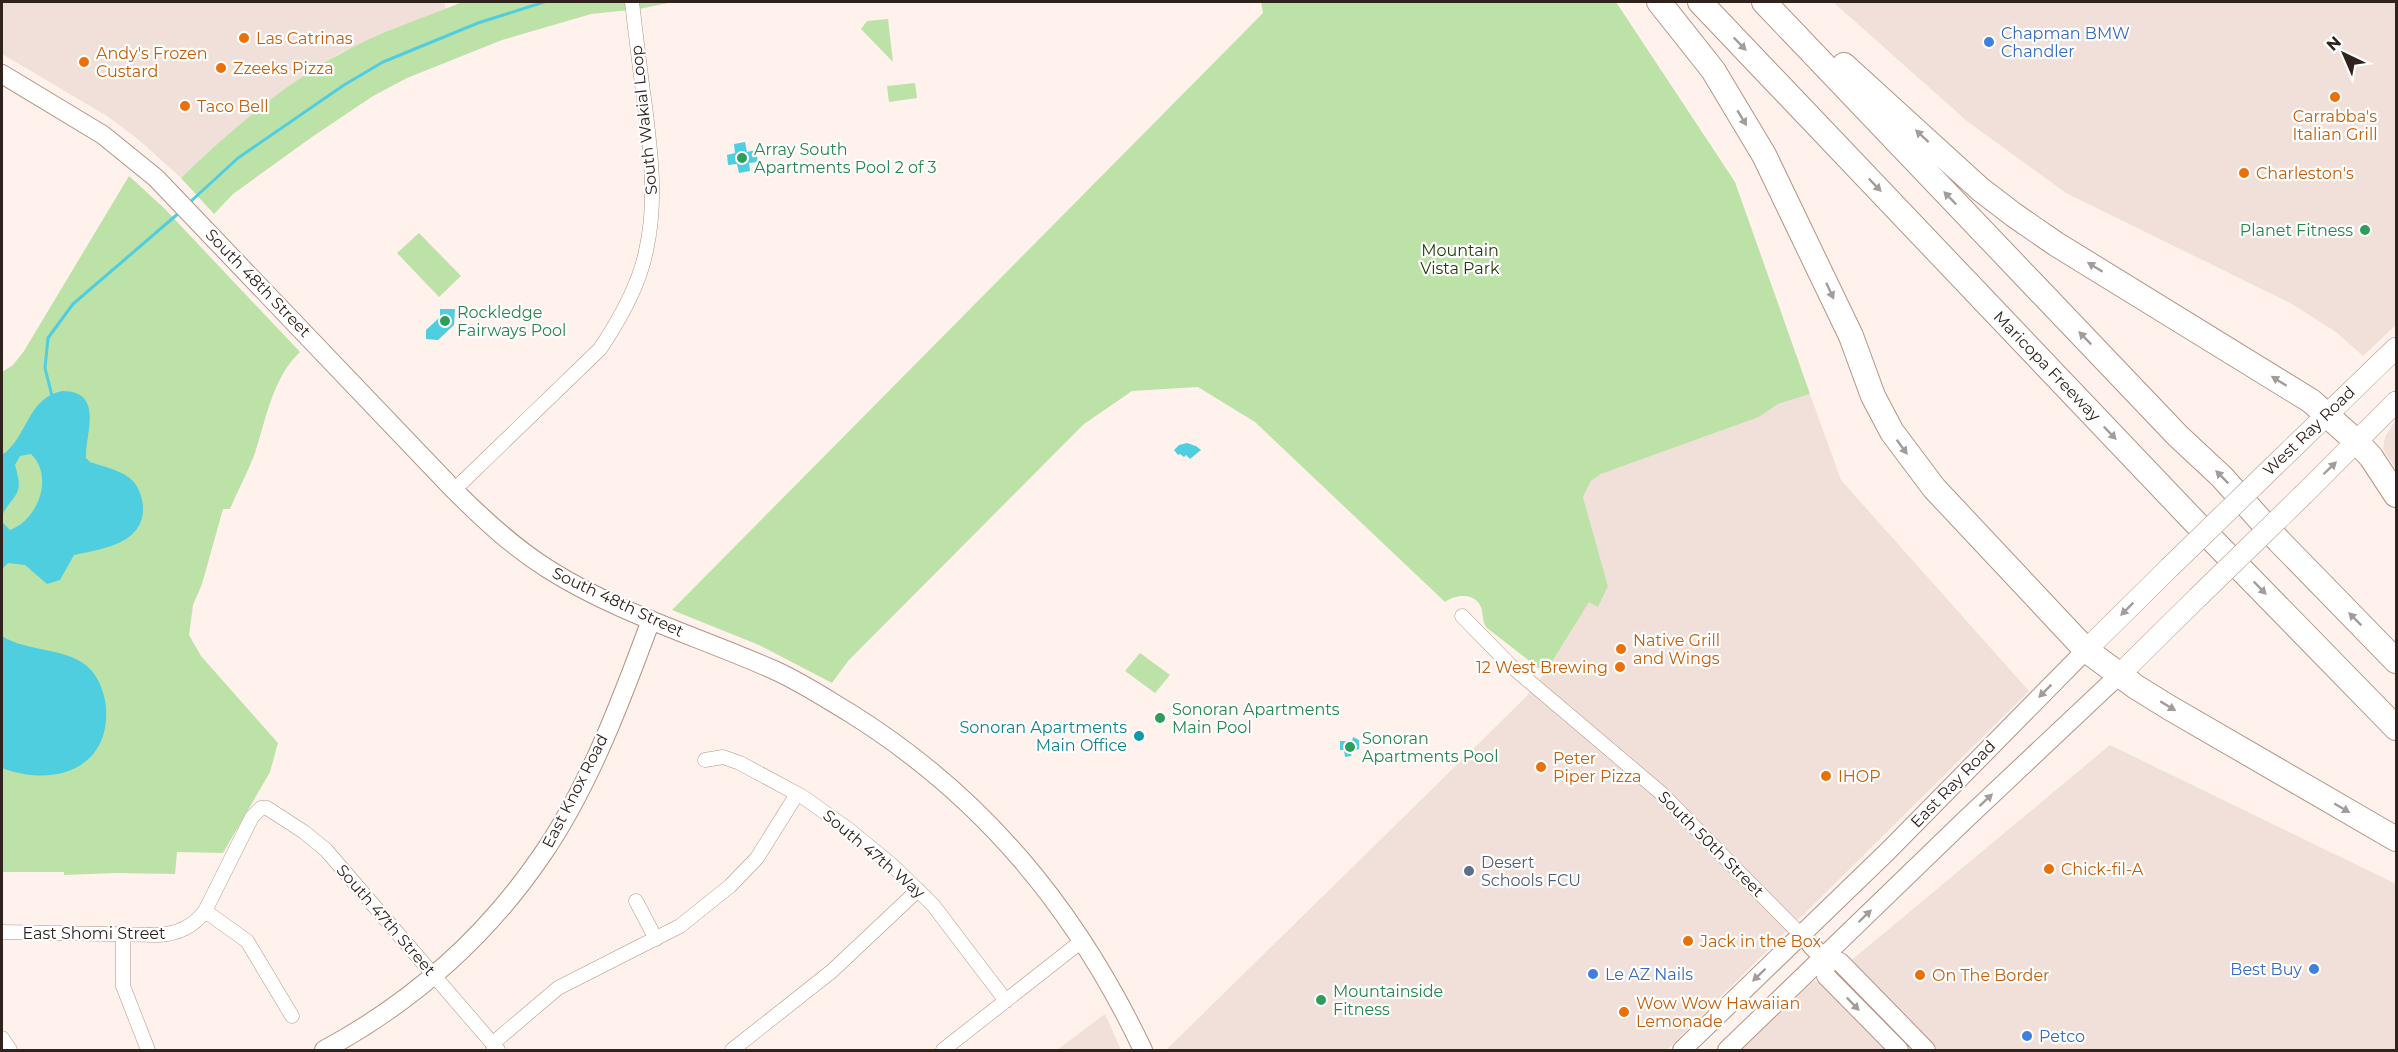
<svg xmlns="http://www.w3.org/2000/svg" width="2398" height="1052" viewBox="0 0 2398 1052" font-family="Montserrat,sans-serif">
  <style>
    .built { fill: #f1e0d9 }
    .green { fill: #bde2a8 }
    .water { fill: #4fcee0 }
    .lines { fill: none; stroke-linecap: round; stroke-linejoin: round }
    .stream { stroke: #4fcee0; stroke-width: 3 }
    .street-casing { stroke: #b49486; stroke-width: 15 }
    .secondary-casing { stroke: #b49486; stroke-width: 20 }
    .primary-casing { stroke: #b49486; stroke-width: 22 }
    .highway-casing { stroke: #b49486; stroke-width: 26 }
    .street { stroke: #fff; stroke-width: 14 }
    .secondary { stroke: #fff; stroke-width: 18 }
    .primary { stroke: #fff; stroke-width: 21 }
    .highway { stroke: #fff; stroke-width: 24 }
    .primary-bridge-casing { stroke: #b49486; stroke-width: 22; stroke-linecap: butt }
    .primary-bridge { stroke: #fff; stroke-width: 21 }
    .oneway { fill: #a29c9a }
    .food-dot { fill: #e8710a; stroke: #fff; stroke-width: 2 }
    .shop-dot { fill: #3f7fe0; stroke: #fff; stroke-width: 2 }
    .leisure-dot { fill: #2e9e5b; stroke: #fff; stroke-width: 2 }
    .culture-dot { fill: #0f9aa8; stroke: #fff; stroke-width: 2 }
    .service-dot { fill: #5c6f8a; stroke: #fff; stroke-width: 2 }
    .labels { text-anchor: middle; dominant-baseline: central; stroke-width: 4.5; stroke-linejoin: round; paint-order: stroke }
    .shop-label { font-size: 16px; fill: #366cbe; stroke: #fff; text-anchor: start }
    .food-label { font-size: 16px; fill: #c56008; stroke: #fff; text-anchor: start }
    .street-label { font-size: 16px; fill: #30231e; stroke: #fff }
    .leisure-label { font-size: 16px; fill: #27864d; stroke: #fff; text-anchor: start }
    .park-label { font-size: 16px; fill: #1e3b05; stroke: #fff }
    .culture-label { font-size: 16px; fill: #0d838f; stroke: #fff; text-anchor: end }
    .service-label { font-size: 16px; fill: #4e5e75; stroke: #fff; text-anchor: start }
  </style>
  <rect width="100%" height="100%" fill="#fff1eb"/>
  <path class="built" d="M2 2H444L446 9 340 53 291 86 244 121 181 178 139 140 107 116 2 54Z
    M1833 2H2396V325L2363 356 2336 332 2292 304 2066 193 1968 122Z
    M1810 394 1841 480 2029 691 1667 1050H1166L1525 698 1545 673 1589 601 1598 606 1608 586 1583 497 1591 481 1601 474 1759 417 1778 404Z
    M2396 419V469L2383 449 2385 437Z
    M2110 745 2396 884V1050H1739L1808 983 1820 980 1824 983Z
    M1105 1014 1121 1050H1057Z"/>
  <path class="green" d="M462 2H673L639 9 591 14 502 40 407 78 373 96 312 137 233 194 214 214 181 178C229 132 281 86 340 54 378 32 422 19 462 2Z
    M1261 2H1616L1735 182 1810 394 1778 404 1759 417 1601 474 1591 481 1583 497 1608 586 1598 607 1589 602 1545 673 1487 628C1481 621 1484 612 1480 605 1472 592 1455 595 1445 602L1255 422 1198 387 1132 391 1084 424 848 661 832 683 759 645 672 610 1263 13Z
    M888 19 893 62 861 29 867 21Z
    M915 83 917 98 889 102 887 86Z
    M129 176 164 208 300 352C273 377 266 419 255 453 248 472 238 490 230 509H223L202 584 193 605 189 635 201 656 278 743 270 772 223 853 177 852 175 874 116 873 64 875V872H2V372L13 365 24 351Z
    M419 233 461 276 439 297 397 253Z
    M1140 653 1170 675 1155 693 1125 671Z"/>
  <path class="water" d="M745 142 747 152 756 150 758 162 749 163 750 171 739 173 737 164 728 165 727 155 735 153 734 144Z
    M440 309H455L454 325 438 340 426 339V330L440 317Z
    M62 391C105 391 85 434 86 458L90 462C104 467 122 470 133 481 139 488 142 497 143 506 145 544 102 549 74 555L60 580 47 584 25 565 8 563 2 569V522L10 530C39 519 54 476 31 454L20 456 15 465C24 496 16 491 2 515V455C28 437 27 398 62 391Z
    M1187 443 1196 446 1201 450 1190 459 1186 455 1184 457 1180 454 1178 455 1174 450 1179 445Z
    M2 636C28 653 69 646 91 670 100 680 105 695 106 708 110 771 51 787 2 768Z
    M1353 737 1359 740V749L1352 752 1351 756 1345 757 1344 750H1340V741H1352Z"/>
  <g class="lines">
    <path class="stream" d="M189 203 238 158 344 85 383 62 478 23 544 2
      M52 396 45 368 48 338 73 304 180 212"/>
    <g class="street-casing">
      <path id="street" d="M454 490 600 349C620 319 639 286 646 251 657 202 651 154 645 106 640 71 636 36 632 2
        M1462 616 1510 665 1661 793 1807 941
        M705 760 723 757 740 763 803 797 848 829 893 866 933 905 1006 1001
        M636 901 656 939
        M205 911 247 941 292 1016
        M2 932 158 935C177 934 194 926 205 911L252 817 261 808H267L304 832 326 850 498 1050
        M123 934V986L148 1050
        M2 1038 10 1050
        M492 1044 558 988 680 926 730 886 757 858 797 794
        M732 1050 832 971 918 890
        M943 1050 1083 940"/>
    </g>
    <g class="secondary-casing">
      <path id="secondary" d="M2 74 103 135 156 178 454 490C483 519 513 547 548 569 617 613 700 637 774 670 801 682 825 698 850 713 983 796 1076 909 1143 1050
        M1811 945 1823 957 1840 962 1926 1050
        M1823 957 1826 976 1899 1050
        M324 1050C411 1003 486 937 542 855 589 787 623 696 651 620
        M1682 1050 1888 851 2086 650
        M1727 1050 1965 820 2119 675"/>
    </g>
    <g class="primary-casing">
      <path id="primary" d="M2275 465 2396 348
        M2304 494 2396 402
        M2086 650 2169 568
        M2119 675 2197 598"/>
    </g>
    <g class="highway-casing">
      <path id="highway" d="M1659 2 1713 70 1764 155 1851 336 1873 396 1892 432 1934 488 2086 650 2136 687 2170 708 2396 839
        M1700 2 2194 521 2396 728
        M1764 2 2178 436 2222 477 2279 541 2396 661
        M1844 65 1980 189 2014 215 2056 244 2311 401 2357 442 2371 457 2396 495"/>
    </g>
    <use href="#street" class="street"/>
    <use href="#secondary" class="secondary"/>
    <use href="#primary" class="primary"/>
    <use href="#highway" class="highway"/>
    <g class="primary-bridge-casing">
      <path id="primary-bridge" d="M2169 568 2275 465
        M2197 598 2304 494"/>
    </g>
    <use href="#primary-bridge" class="primary-bridge"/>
  </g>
  <defs><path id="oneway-solid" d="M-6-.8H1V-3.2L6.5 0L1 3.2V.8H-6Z" transform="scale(1.5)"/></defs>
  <g class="oneway">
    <use href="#oneway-solid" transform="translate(1740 44) rotate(46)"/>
    <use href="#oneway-solid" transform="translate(1742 118) rotate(59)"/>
    <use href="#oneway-solid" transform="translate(1922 136) rotate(-137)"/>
    <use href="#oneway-solid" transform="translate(1875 185) rotate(46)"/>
    <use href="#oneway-solid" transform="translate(1950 198) rotate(-134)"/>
    <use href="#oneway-solid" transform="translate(2095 267) rotate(-148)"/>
    <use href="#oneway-solid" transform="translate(1830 291) rotate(65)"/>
    <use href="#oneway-solid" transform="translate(2085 338) rotate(-134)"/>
    <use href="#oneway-solid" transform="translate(2279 381) rotate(-148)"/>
    <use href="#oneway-solid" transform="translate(2110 433) rotate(46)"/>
    <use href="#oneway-solid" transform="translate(1902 447) rotate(54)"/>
    <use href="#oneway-solid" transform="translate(2330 468) rotate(-44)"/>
    <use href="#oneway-solid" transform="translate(2222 477) rotate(-135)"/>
    <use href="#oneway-solid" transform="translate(2260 588) rotate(46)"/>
    <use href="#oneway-solid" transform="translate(2127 609) rotate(135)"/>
    <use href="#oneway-solid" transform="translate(2355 619) rotate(-135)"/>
    <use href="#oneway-solid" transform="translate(2045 691) rotate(135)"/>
    <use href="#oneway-solid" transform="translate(2168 706) rotate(31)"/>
    <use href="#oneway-solid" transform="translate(1986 800) rotate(-43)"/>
    <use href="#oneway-solid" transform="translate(2342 808) rotate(30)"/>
    <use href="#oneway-solid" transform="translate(1865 916) rotate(-44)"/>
    <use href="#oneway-solid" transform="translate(1759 975) rotate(136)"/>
    <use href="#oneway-solid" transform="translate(1853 1004) rotate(46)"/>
  </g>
  <g class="food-dot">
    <circle cx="244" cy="38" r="6"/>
    <circle cx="84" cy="62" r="6"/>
    <circle cx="221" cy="68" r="6"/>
    <circle cx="2335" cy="97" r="6"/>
    <circle cx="185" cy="106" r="6"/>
    <circle cx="2244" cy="173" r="6"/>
    <circle cx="1621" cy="649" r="6"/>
    <circle cx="1620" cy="667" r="6"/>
    <circle cx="1541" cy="767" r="6"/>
    <circle cx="1826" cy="776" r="6"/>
    <circle cx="2049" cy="869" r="6"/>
    <circle cx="1688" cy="941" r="6"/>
    <circle cx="1920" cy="975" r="6"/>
    <circle cx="1624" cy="1012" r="6"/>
  </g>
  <g class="shop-dot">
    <circle cx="1989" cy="42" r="6"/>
    <circle cx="2314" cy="969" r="6"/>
    <circle cx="1593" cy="974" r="6"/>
    <circle cx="2027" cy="1036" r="6"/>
  </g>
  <g class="leisure-dot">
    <circle cx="742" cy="158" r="6"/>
    <circle cx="2365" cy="230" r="6"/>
    <circle cx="445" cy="321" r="6"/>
    <circle cx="1160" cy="718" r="6"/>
    <circle cx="1350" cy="747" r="6"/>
    <circle cx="1321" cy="1000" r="6"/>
  </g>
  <circle class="culture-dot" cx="1139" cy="736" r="6"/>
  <circle class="service-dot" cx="1469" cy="871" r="6"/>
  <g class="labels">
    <g class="shop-label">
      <text x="2001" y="33">Chapman BMW<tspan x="2001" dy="18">Chandler</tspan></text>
      <text x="2302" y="969" text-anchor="end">Best Buy</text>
      <text x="1605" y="974">Le AZ Nails</text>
      <text x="2039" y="1036">Petco</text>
    </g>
    <g class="food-label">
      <text x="256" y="38">Las Catrinas</text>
      <text x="96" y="53">Andy's Frozen<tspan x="96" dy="18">Custard</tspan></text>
      <text x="233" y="68">Zzeeks Pizza</text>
      <text x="197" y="106">Taco Bell</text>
      <text x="2335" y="116" text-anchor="middle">Carrabba's<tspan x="2335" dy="18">Italian Grill</tspan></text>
      <text x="2256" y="173">Charleston's</text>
      <text x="1633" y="640">Native Grill<tspan x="1633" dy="18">and Wings</tspan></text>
      <text x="1608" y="667" text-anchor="end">12 West Brewing</text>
      <text x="1553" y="758">Peter<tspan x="1553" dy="18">Piper Pizza</tspan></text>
      <text x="1838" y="776">IHOP</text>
      <text x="2061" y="869">Chick-fil-A</text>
      <text x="1700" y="941">Jack in the Box</text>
      <text x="1932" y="975">On The Border</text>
      <text x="1636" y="1003">Wow Wow Hawaiian<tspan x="1636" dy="18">Lemonade</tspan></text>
    </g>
    <g class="street-label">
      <text transform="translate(644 120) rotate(-96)">South Wakial Loop</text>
      <text transform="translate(258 283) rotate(46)">South 48th Street</text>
      <text transform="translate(2047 366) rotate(46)">Maricopa Freeway</text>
      <text transform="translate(2309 431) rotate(-44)">West Ray Road</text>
      <text transform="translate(618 602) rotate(25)">South 48th Street</text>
      <text transform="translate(1953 784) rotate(-46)">East Ray Road</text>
      <text transform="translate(575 791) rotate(-63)">East Knox Road</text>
      <text transform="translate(1711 844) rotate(45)">South 50th Street</text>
      <text transform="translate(874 854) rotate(40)">South 47th Way</text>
      <text transform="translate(386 920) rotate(49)">South 47th Street</text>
      <text x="94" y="933">East Shomi Street</text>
    </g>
    <g class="leisure-label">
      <text x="754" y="149">Array South<tspan x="754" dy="18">Apartments Pool 2 of 3</tspan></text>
      <text x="2353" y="230" text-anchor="end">Planet Fitness</text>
      <text x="457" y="312">Rockledge<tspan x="457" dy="18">Fairways Pool</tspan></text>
      <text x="1172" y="709">Sonoran Apartments<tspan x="1172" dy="18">Main Pool</tspan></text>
      <text x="1362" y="738">Sonoran<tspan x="1362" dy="18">Apartments Pool</tspan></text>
      <text x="1333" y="991">Mountainside<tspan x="1333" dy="18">Fitness</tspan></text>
    </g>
    <g class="park-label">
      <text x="1460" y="250">Mountain<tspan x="1460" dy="18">Vista Park</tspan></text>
    </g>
    <g class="culture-label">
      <text x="1127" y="727">Sonoran Apartments<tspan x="1127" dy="18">Main Office</tspan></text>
    </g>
    <g class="service-label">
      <text x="1481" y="862">Desert<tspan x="1481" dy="18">Schools FCU</tspan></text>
    </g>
  </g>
  <rect width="2398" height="1052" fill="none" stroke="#30231e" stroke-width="6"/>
  <g transform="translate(2344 54) rotate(316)" stroke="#ffffff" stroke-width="4.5" paint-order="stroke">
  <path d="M0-4.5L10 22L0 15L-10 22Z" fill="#30231e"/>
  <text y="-9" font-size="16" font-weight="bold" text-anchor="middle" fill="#30231e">N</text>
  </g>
</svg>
